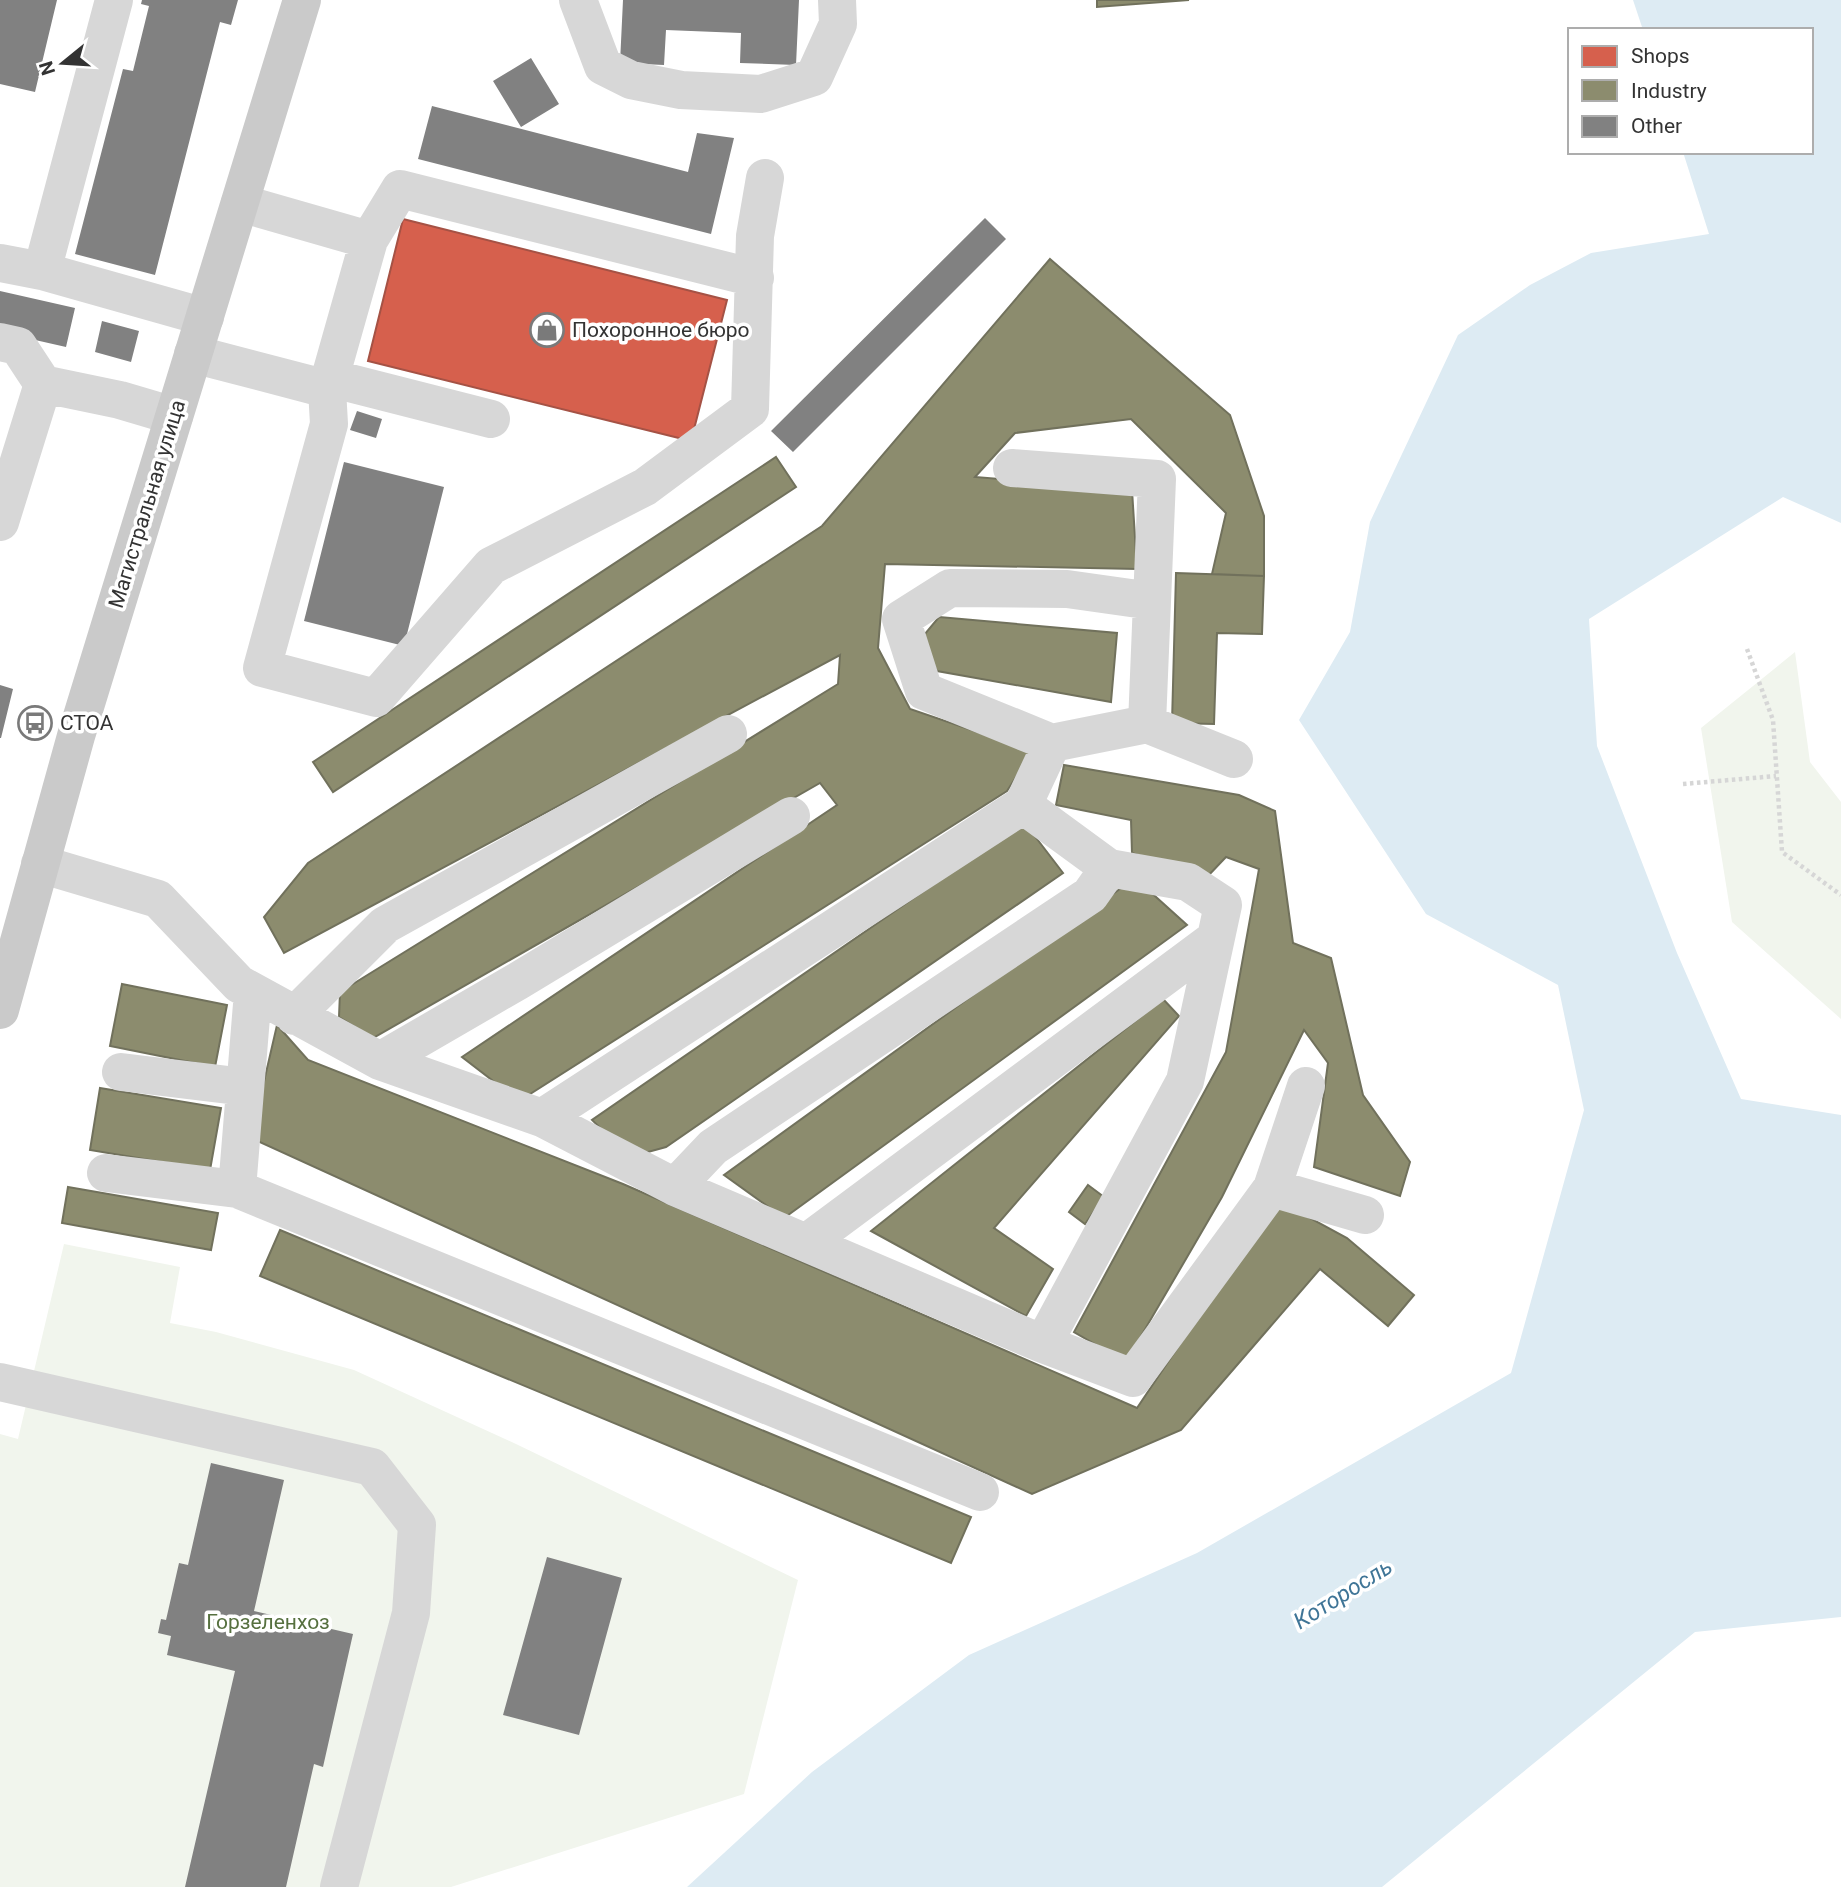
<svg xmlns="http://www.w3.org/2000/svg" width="1841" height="1887" viewBox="0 0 1841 1887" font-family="Roboto,sans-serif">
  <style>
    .green { fill: #f1f5ed }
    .water { fill: #ddebf3 }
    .shops { fill: #d6604d; stroke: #a55245; stroke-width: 2 }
    .industry { fill: #8c8c6e; stroke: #71715c; stroke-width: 2 }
    .building { fill: #818181 }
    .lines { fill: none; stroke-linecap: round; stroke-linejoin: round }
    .path { stroke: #d6d6d6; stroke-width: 4.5; stroke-dasharray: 3.5 3.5; stroke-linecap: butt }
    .minor { stroke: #d7d7d7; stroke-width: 38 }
    .major { stroke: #cacaca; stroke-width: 38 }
    .labels { text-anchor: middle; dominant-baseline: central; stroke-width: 7; stroke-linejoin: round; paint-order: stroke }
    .poi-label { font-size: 21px; fill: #333; stroke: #fff; text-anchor: start }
    .street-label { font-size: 21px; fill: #333; stroke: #fff }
    .park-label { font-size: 21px; fill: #56703f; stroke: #fff }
    .water-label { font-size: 23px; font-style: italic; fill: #3f7597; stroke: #fff }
  </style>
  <rect width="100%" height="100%" fill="#fff"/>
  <path class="green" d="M1795 652 1810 762 1841 802V1019L1732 922 1701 728Z
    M64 1244 180 1267 170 1323 216 1332 354 1370 516 1444 798 1580 744 1794 451 1887H0V1434L18 1439Z"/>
  <path class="water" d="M1633 0H1841V523L1783 497 1589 619 1597 746 1677 953 1741 1099 1841 1115V1617L1695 1632 1382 1887H687L812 1772 969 1655 1197 1553 1511 1373 1584 1110 1558 985 1426 914 1299 720 1350 632 1370 522 1458 335 1530 285 1591 253 1709 234 1683 152H1811V30H1643Z"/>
  <path class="shops" d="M403 219 727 300 691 441 368 361Z"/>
  <path class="industry" d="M1097 0H1189L1097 7Z
    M1050 259 1230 415 1264 516V576L1212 574 1226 513 1131 419 1015 433 975 477 1132 490 1137 569 885 564 878 648 910 709 1033 751 1007 791 519 1101 462 1057 837 805 820 783 373 1038 339 1017 340 992 838 684 840 655 284 953 264 917 308 863 822 526Z
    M776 457 796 487 333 792 313 762Z
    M1176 573 1264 576 1262 634 1217 633 1214 724 1172 723Z
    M939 617 1117 633 1111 702 937 671 919 641Z
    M1064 765 1239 795 1275 811 1293 943 1331 958 1363 1095 1410 1162 1400 1196 1314 1167 1328 1063 1304 1030 1222 1197 1126 1362 1074 1332 1226 1052 1259 869 1226 857 1206 878 1132 853 1131 820 1056 805Z
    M1024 822 1063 873 666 1147 630 1157 592 1120Z
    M1135 878 1187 925 784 1218 724 1175Z
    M122 984 227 1005 215 1067 110 1046Z
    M1163 999 1179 1016 994 1228 1053 1269 1026 1316 871 1231Z
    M277 1025 308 1060 623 1184 1137 1408 1277 1200 1347 1238 1414 1295 1388 1326 1320 1269 1181 1430 1032 1494 251 1138Z
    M100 1088 221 1108 210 1170 90 1150Z
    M1088 1185 1104 1197 1085 1224 1069 1212Z
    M68 1187 218 1213 211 1250 62 1223Z
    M280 1230 971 1517 951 1563 260 1276Z"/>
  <path class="building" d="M0 0H57L35 92 0 84Z
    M142 0H238L231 25 220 22 155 275 75 254 123 69 133 71 149 6 141 4Z
    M623 0H799L796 65 740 63 741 33 666 30 664 65 620 63Z
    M531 58 559 104 521 127 493 81Z
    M432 106 688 172 697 133 734 138 711 234 418 159Z
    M985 218 1006 239 793 452 771 431Z
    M0 291 75 308 66 347 0 332Z
    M102 321 139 331 131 362 95 352Z
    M357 411 382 419 376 438 350 430Z
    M344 462 444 487 404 646 304 621Z
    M0 685 13 689 1 738H0Z
    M211 1463 284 1480 254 1611 353 1634 323 1767 314 1764 286 1887H185L235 1671 167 1655 171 1636 158 1633 161 1619 166 1620 179 1563 188 1565Z
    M547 1557 622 1578 579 1735 503 1715Z"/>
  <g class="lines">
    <path class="path" d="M1747 649 1773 720 1782 852 1841 895
      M1683 784 1776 776"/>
    <path class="minor" d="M114 0 42 271 205 317
      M578 0 603 66 631 80 681 90 761 94 814 77 838 24 837 0
      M240 203 369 240 330 378 491 419
      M369 240 400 189 755 278
      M0 263 42 271
      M0 342 18 346 43 384 120 400 174 416
      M193 354 327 389 330 378
      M327 389 329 424 262 668 376 698 491 566 645 487 750 409 755 236 765 178
      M1012 468 1157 479 1147 724 1052 743 1023 805 542 1118 675 1187 713 1147 1090 895 1109 868 1188 882 1223 905 1185 1081 1043 1344 1133 1378 1272 1188 1306 1086
      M0 522 43 384
      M1147 724 1234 759
      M1052 743 924 691 901 619 950 588 1067 589 1152 601
      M1023 805 1109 868
      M40 864 158 899 239 984 380 1061 542 1118
      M253 992 237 1189 980 1492
      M294 1016 385 925 728 734
      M380 1061 518 981 791 816
      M121 1072 245 1087
      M106 1173 237 1189
      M675 1187 1043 1344
      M1272 1188 1365 1215
      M806 1243 1215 939
      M0 1382 372 1467 417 1525 411 1613 339 1887"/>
    <path class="major" d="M0 1010 76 736 302 0"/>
  </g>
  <defs>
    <g id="shop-ring" transform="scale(1.75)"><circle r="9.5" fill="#fff" stroke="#7a7a7a" stroke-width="1.5"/><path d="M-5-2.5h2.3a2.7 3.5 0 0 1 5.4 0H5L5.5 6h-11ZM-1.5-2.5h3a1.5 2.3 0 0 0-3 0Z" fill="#7a7a7a"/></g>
    <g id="bus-ring" transform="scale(1.75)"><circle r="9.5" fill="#fff" stroke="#7a7a7a" stroke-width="1.5"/><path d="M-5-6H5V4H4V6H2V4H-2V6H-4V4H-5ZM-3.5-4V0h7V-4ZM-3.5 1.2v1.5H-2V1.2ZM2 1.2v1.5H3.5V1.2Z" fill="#7a7a7a"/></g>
  </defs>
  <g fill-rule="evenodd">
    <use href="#shop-ring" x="547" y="330"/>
    <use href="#bus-ring" x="35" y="723"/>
  </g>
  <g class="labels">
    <g class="poi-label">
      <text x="572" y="330">Похоронное бюро</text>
      <text x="60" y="723">СТОА</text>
    </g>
    <g class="street-label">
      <text transform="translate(147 504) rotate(-73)">Магистральная улица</text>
    </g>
    <g class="park-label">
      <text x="268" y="1622">Горзеленхоз</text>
    </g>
    <g class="water-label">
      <text transform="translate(1343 1594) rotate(-32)">Которосль</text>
    </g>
  </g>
  <rect x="1568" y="28" width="245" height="126" fill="#ffffff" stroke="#adadad" stroke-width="2"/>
  <rect x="1582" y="46" width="35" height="21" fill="#d6604d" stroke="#adadad" stroke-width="2"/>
  <text x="1631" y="63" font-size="21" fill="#333333">Shops</text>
  <rect x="1582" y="80" width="35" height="21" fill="#8c8c6e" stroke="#adadad" stroke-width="2"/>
  <text x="1631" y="98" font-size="21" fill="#333333">Industry</text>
  <rect x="1582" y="116" width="35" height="21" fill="#818181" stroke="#adadad" stroke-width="2"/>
  <text x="1631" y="133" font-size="21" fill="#333333">Other</text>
  <g transform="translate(63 63) rotate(252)" stroke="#ffffff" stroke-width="5" paint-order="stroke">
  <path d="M0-5L12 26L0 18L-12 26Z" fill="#333333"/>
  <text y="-10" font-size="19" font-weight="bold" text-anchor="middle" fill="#333333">N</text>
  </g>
</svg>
